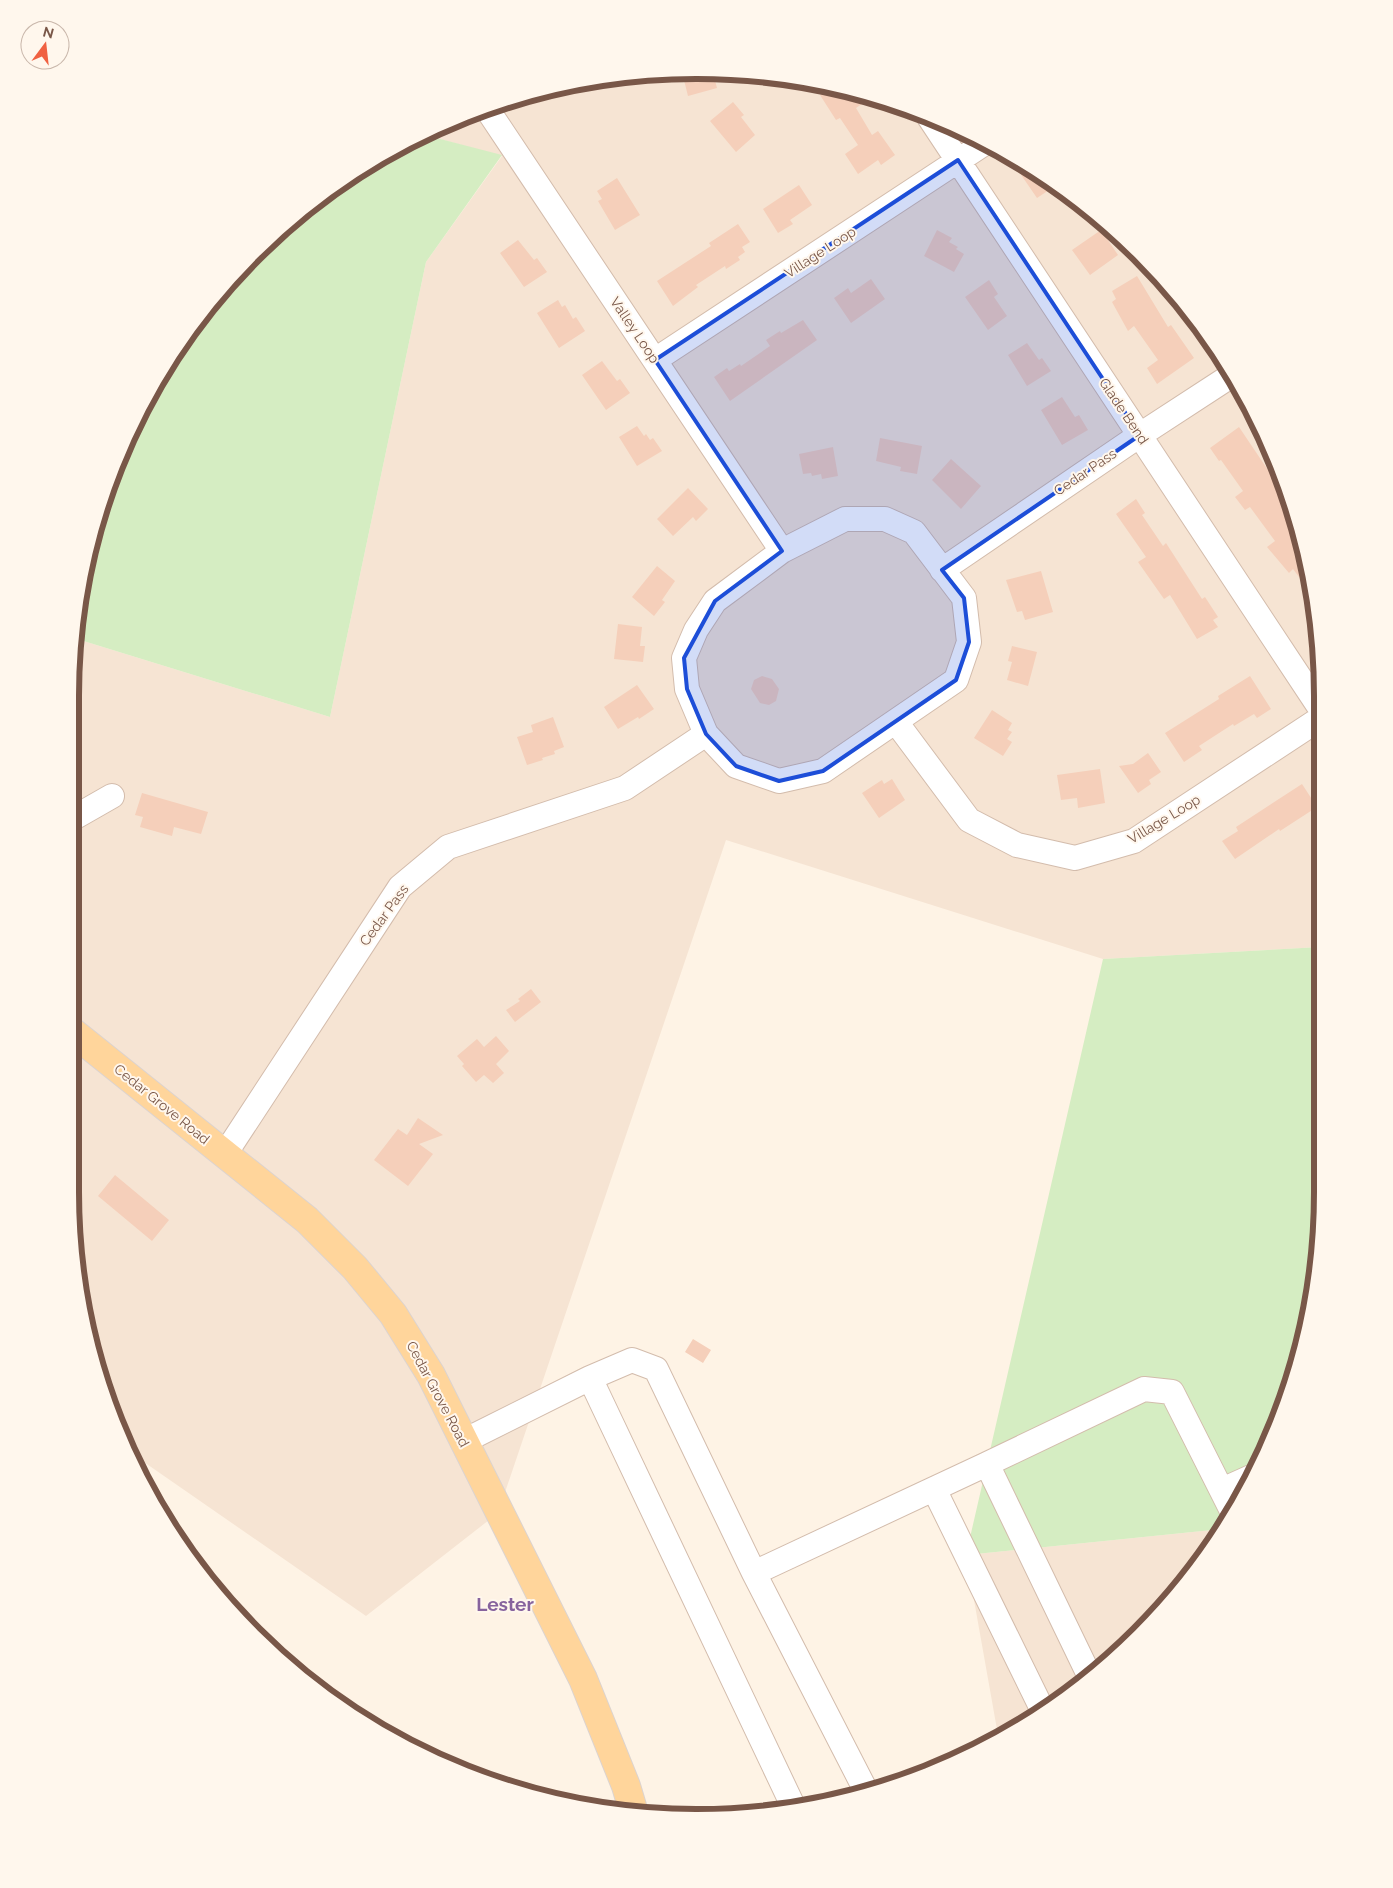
<svg xmlns="http://www.w3.org/2000/svg" width="1393" height="1888" viewBox="0 0 1393 1888" font-family="Raleway,sans-serif">
  <style>
    .residential { fill: #f6e4d3 }
    .green { fill: #d5edc2 }
    .building { fill: #f5cfba }
    .lines { fill: none; stroke-linecap: round; stroke-linejoin: round }
    .minor-casing { stroke: #d3bcac; stroke-width: 26 }
    .major-casing { stroke: #dcd3cf; stroke-width: 30 }
    .minor { stroke: #fff; stroke-width: 24 }
    .major { stroke: #ffd59b; stroke-width: 28 }
    .marked { fill: #1d4ed8; fill-opacity: 0.2; stroke: #1d4ed8; stroke-width: 4; stroke-linejoin: round }
    .labels { text-anchor: middle; dominant-baseline: central; stroke-width: 4; stroke-linejoin: round; paint-order: stroke }
    .street-label { font-size: 14px; fill: #795748; stroke: #fff7ed }
    .district-label { font-size: 19px; font-weight: bold; fill: #87639d; stroke: #fff7ed }
    .rim { fill: none; stroke: #795748; stroke-width: 6 }
  </style>
  <rect width="100%" height="100%" fill="#fef3e5"/>
  <path class="residential" d="M655 71 778 75 898 103 1009 154 1109 225 1193 315 1275 456 1318 614 1320 947 1103 959 726 840 498 1513 366 1616 128 1451 118 1432 91 1354 70 1191V696L77 639 330 717 426 262 502 156 421 134 534 91Z
    M1222 1529 1168 1604 1078 1688 998 1735 966 1555Z"/>
  <path class="green" d="M421 134 502 155 426 262 330 717 77 639 91 535 118 456 175 349 226 283 315 200Z
    M1320 947 1322 1233 1302 1354 1239 1504 1222 1529 966 1555 1103 959Z"/>
  <path class="building" d="M682 72 713 73 717 88 688 96Z
    M831 88 872 97 856 108 872 135 878 131 895 155 881 165 878 160 858 174 845 154 858 145 840 118 836 120 820 95Z
    M733 102 744 115 741 117 755 135 736 152 710 121Z
    M1006 153 1010 154 1055 186 1037 198Z
    M617 178 640 215 615 230 598 201 602 199 597 191Z
    M799 185 812 205 790 220 793 224 778 233 763 209Z
    M738 224 750 242 742 247 745 252 738 257 740 260 726 269 725 266 696 285 698 287 673 306 657 281 711 246 709 243Z
    M937 230 952 238 949 242 958 247 956 249 964 254 954 272 924 256Z
    M1101 230 1118 255 1090 275 1072 250Z
    M518 240 534 260 537 258 547 272 524 287 500 253Z
    M1137 276 1168 327 1171 325 1194 358 1157 384 1147 368 1158 360 1134 326 1128 331 1112 302 1116 299 1112 291Z
    M871 279 885 299 851 323 834 298 848 288 851 293Z
    M989 280 998 294 994 297 1007 316 988 330 965 297Z
    M558 300 562 307 565 305 573 319 576 317 585 331 559 348 537 313Z
    M803 320 817 340 730 401 714 377 727 368 729 371 740 364 741 366 770 346 766 340 780 331 781 333Z
    M1027 343 1039 360 1042 358 1051 371 1027 386 1008 355Z
    M602 361 617 381 620 379 630 393 606 410 582 375Z
    M1062 397 1075 417 1079 415 1088 430 1062 445 1041 410Z
    M637 426 644 436 646 434 650 440 653 438 662 451 637 466 619 437Z
    M1239 427 1280 488 1283 485 1311 593 1293 569 1289 573 1267 547 1275 541 1250 507 1245 510 1235 497 1243 491 1221 460 1219 461 1210 448Z
    M880 438 922 446 917 474 900 471 901 467 876 461Z
    M833 447 838 476 822 479 821 474 812 476 811 473 803 474 799 454Z
    M951 459 981 486 961 509 932 480Z
    M688 488 708 509 696 521 693 517 673 536 657 519Z
    M1136 499 1145 513 1142 515 1163 546 1166 543 1202 599 1205 597 1218 617 1213 620 1218 627 1197 639 1170 595 1164 599 1138 562 1146 557 1116 514Z
    M657 566 675 581 662 600 665 602 654 616 632 597Z
    M1041 571 1053 612 1025 620 1022 611 1017 612 1006 580Z
    M618 624 642 627 640 646H645L643 662 614 659Z
    M1012 646 1037 652 1028 686 1007 680 1012 662 1008 661Z
    M762 676 772 679 779 689 776 701 769 705 760 703 751 689 754 680Z
    M1250 676 1271 709 1257 718 1254 714 1234 726 1233 724 1199 746 1202 750 1184 762 1165 733 1219 699 1218 696Z
    M637 685 654 709 639 719 638 717 618 729 604 707Z
    M992 710 1012 723 1008 730 1012 732 1007 739 1012 742 1003 756 974 738Z
    M553 717 564 747 554 751 555 754 542 758 543 760 527 765 517 737 533 732 531 725Z
    M1148 753 1161 772 1149 780 1151 784 1138 793 1119 766 1133 764Z
    M1100 769 1105 803 1078 808 1077 798 1061 800 1057 775Z
    M892 779 905 800 879 818 862 793 882 780 884 784Z
    M1302 784 1317 807 1280 831 1279 829 1235 859 1222 841 1238 831 1236 827Z
    M142 793 208 812 201 834 174 827 172 836 140 827 143 817 135 815Z
    M531 989 541 1002 515 1022 506 1010 520 1001 518 999Z
    M496 1036 509 1051 496 1064 504 1073 493 1083 484 1075 476 1082 462 1066 464 1064 457 1056 477 1039 484 1047Z
    M418 1118 443 1135 419 1144 433 1154 408 1186 374 1160 398 1129 407 1135Z
    M115 1175 169 1220 152 1241 98 1196Z
    M693 1339 711 1350 703 1363 685 1352Z"/>
  <g class="lines">
    <g class="minor-casing">
      <path id="minor" d="M487 109 782 551
        M929 117 1318 705
        M655 360 985 143
        M845 519H885L914 532 964 598 969 642 956 680 823 771 779 781 736 766 706 734 687 689 684 658 696 630 715 601 782 551Z
        M942 570 1140 435 1229 377
        M896 722 969 820 1017 845 1075 858 1134 841 1318 720
        M70 817 77 816 112 796
        M225 1154 400 887 448 847 625 788 706 734
        M464 1441 590 1378
        M987 1464 1144 1389 1172 1392 1233 1513
        M934 1489 1042 1709
        M1222 1490 1251 1477
        M754 1573 987 1464 1090 1677
        M794 1808 590 1378 632 1360 656 1369 754 1573 865 1789"/>
    </g>
    <g class="major-casing">
      <path id="major" d="M70 1030 307 1220 355 1268 393 1314 431 1375 583 1679 626 1786 634 1813"/>
    </g>
    <use href="#minor" class="minor"/>
    <use href="#major" class="major"/>
  </g>
  <path class="marked" d="M958 160 1140 435 942 570 964 598 969 642 956 680 823 771 779 781 736 766 706 734 687 689 684 658 715 601 782 551 655 360Z"/>
  <g class="labels">
    <g class="street-label">
      <text transform="translate(820 252) rotate(-33)">Village Loop</text>
      <text transform="translate(635 330) rotate(56)">Valley Loop</text>
      <text transform="translate(1124 411) rotate(56)">Glade Bend</text>
      <text transform="translate(1085 472) rotate(-34)">Cedar Pass</text>
      <text transform="translate(1164 819) rotate(-31)">Village Loop</text>
      <text transform="translate(384 915) rotate(-54)">Cedar Pass</text>
      <text transform="translate(162 1104) rotate(39)">Cedar Grove Road</text>
      <text transform="translate(438 1394) rotate(62)">Cedar Grove Road</text>
    </g>
    <g class="district-label">
      <text x="505" y="1604">Lester</text>
    </g>
  </g>
  <path d="M0 0H1393V1888H0ZM696 79H697A617 617 0 0 1 1314 696V1192A617 617 0 0 1 697 1809H696A617 617 0 0 1 79 1192V696A617 617 0 0 1 696 79Z" fill="#fff7ed" fill-rule="evenodd"/>
  <path class="rim" d="M696 79H697A617 617 0 0 1 1314 696V1192A617 617 0 0 1 697 1809H696A617 617 0 0 1 79 1192V696A617 617 0 0 1 696 79Z"/>
  <g transform="translate(45 45) rotate(15)"><circle r="24" fill="#fff7ed" stroke="#c9b7ab"/>
  <path d="M0-4L9 19L0 12L-9 19Z" fill="#f06142"/>
  <text y="-8" font-size="14" font-weight="bold" text-anchor="middle" fill="#795748">N</text>
  </g>
</svg>
